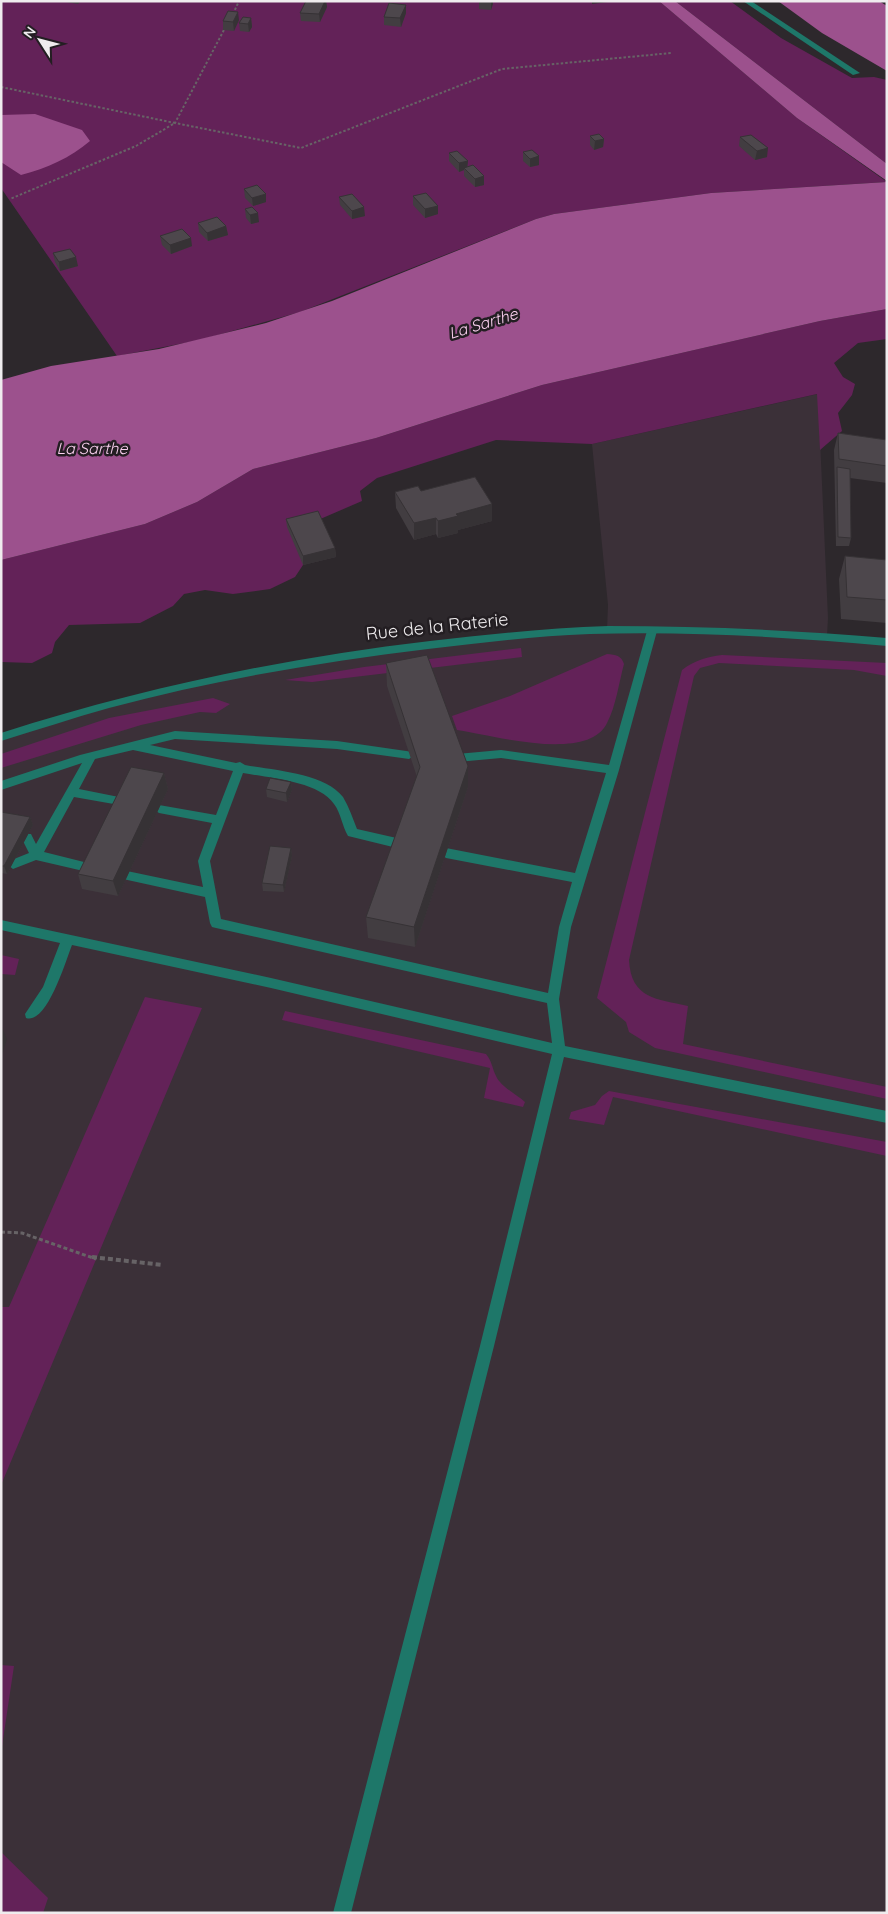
<svg xmlns="http://www.w3.org/2000/svg" width="888" height="1914" viewBox="0 0 888 1914" font-family="Quicksand,sans-serif">
  <style>
    .built { fill: #3b3038 }
    .green { fill: #632258 }
    .water { fill: #9c518d }
    .lines { fill: none; stroke-linecap: round; stroke-linejoin: round }
    .path-far2 { stroke: #676366; stroke-width: 2; stroke-dasharray: 2.5 2; stroke-linecap: butt }
    .path-far1 { stroke: #676366; stroke-width: 3; stroke-dasharray: 4 2.5; stroke-linecap: butt }
    .path { stroke: #676366; stroke-width: 4; stroke-dasharray: 5 3; stroke-linecap: butt }
    .service { fill: #1e7769; fill-rule: evenodd }
    .minor { fill: #1e7769; fill-rule: evenodd }
    .wall { fill: #423d41 }
    .shaded-wall { fill: #363235 }
    .building { fill: #4d474c; stroke: #363235 }
    .labels { text-anchor: middle; dominant-baseline: central; stroke-width: 5; stroke-linejoin: round; paint-order: stroke }
    .far-water-label { font-size: 16px; font-style: italic; fill: #fad0ef; stroke: #231e22 }
    .street-label { font-size: 18px; fill: #efecee; stroke: #231e22 }
  </style>
  <rect width="100%" height="100%" fill="#2d282c"/>
  <path class="built" d="M818 394 828 618 827 636 887 642V1913H1V737L133 698 353 653 607 630 608 605 592 444Z"/>
  <path class="green" d="M1 1H659L797 118 887 182 711 193 554 214 536 219 300 312 200 340 117 356 1 188Z
    M675 1H730L781 38 852 78 874 77 887 80V164Z
    M887 309V339L858 343 834 363 843 377 855 384 852 395 838 413 842 431 820 450 817 394 592 444 496 440 377 478 360 491 362 501 318 520 303 565 295 577 270 589 233 594 205 590 184 594 173 606 140 623 69 625 55 642 52 653 32 663 1 662V560L145 524 197 502 253 469 376 438 542 385 820 321Z
    M521 648 522 657 312 682 285 680 364 667Z
    M607 654C616 655 621 655 624 664 619 682 616 706 607 723 588 763 492 735 457 730L452 716 510 696Z
    M722 655 887 663V676L854 670 719 663 700 668 694 676 629 960C631 999 657 999 688 1006L683 1044 887 1087V1099L655 1048 629 1032 626 1022 597 998 682 670C695 660 707 657 722 655Z
    M213 698 230 704 216 713 200 712 141 725 1 768V754L109 718Z
    M1 955 19 959 15 975 1 974Z
    M145 997 202 1008 1 1485V1307H9Z
    M285 1011 486 1054C492 1061 492 1068 496 1076 501 1087 516 1094 525 1102L523 1107 484 1098 490 1068 282 1020Z
    M609 1091 887 1142V1156L613 1097 604 1125 569 1119 571 1112 595 1105 602 1096Z
    M1 1665 14 1666 1 1753Z
    M1 1852 48 1898 43 1913H1Z"/>
  <path class="water" d="M659 1H675L887 164V181L797 118Z
    M778 1H879L887 6V71L822 33Z
    M35 114 82 130 90 141C70 158 47 168 21 175L1 162V115Z
    M887 182V309L820 321 542 385 376 438 253 469 197 502 145 524 1 560V380L51 366 159 349 266 323 332 301 536 219 554 214 711 193Z"/>
  <g class="lines">
    <path class="path-far2" d="M233 14 239 1
      M226 26 175 123 301 148 502 69 671 53
      M1 87 175 123 136 146 10 199"/>
    <path class="path-far1" d="M1 1232 22 1233 96 1259"/>
    <path class="path" d="M92 1257 163 1265"/>
    <path class="service" d="M652 627 657 631 619 770 571 927 559 999 565 1046 887 1111V1123L564 1057 494 1346 351 1913H333L480 1346 552 1054 271 988 72 945C66 960 47 1025 26 1018L25 1014 43 987 60 943 1 930V920L271 978 552 1043 547 1003 216 928 212 927 210 923 205 897 123 879 121 876 123 873 127 871 203 887 198 861 212 823 159 813 153 809 159 805 216 815 233 771 133 750 95 759 79 789 129 799 131 802 129 805 125 806 74 797 44 852 96 865 98 868 92 873 36 860 13 869 7 864 9 861 29 853 21 837 23 834H31L36 844 82 763 1 790V781L80 755 175 731 337 741 413 752 415 755 409 759 337 749 175 739 150 745 236 763 240 762 245 765C272 770 325 773 343 797 349 807 353 819 357 829L401 839 407 844 401 849 348 836C342 826 341 813 334 804 318 781 269 778 243 773L210 861 221 919 548 993 559 927 572 882 446 858 440 853 446 848 575 873 606 773 501 758 457 762 451 758 457 754 501 750 609 765 647 631Z"/>
    <path class="minor" d="M743 1H751L860 73 853 75Z
      M608 626C701 626 794 630 887 638V646C788 637 689 631 590 634 535 636 482 643 428 649 321 662 213 680 109 708 73 718 37 730 1 741V733C142 688 284 658 430 641 490 634 549 628 608 626Z"/>
  </g>
  <path class="wall" d="M66 1H81L78 4 66 2Z
    M306 1H326L327 7 320 22 301 21 300 13Z
    M479 1H493L491 10 479 9Z
    M406 5V13L401 27 384 25V17Z
    M251 18 252 27 249 32 240 31 239 23Z
    M239 20 234 31 223 30V21Z
    M590 136 604 139 603 147 594 150 590 145Z
    M740 137 767 157 755 160 739 146Z
    M523 152 539 156V165L530 167 523 161Z
    M449 153 468 161 467 167 484 185 475 187 464 176V170L459 172 449 161Z
    M244 189 266 202 253 206 245 198Z
    M413 196 438 206V214L425 218 413 205Z
    M339 197 365 216 352 219 340 205Z
    M245 209 259 222 251 224 246 218Z
    M198 223 226 226 228 235 208 241 199 232Z
    M160 236 192 246 171 254 162 245Z
    M53 253 78 266 60 271 55 262Z
    M838 433 887 440V483L850 478 851 538 849 546H836L834 450Z
    M421 491 492 504V521L458 530V533L438 538 436 534 414 540 396 508 395 492Z
    M286 519 335 548 336 557 303 565 287 527Z
    M845 556 887 560V623L841 619 839 579Z
    M386 663 468 766V787L415 947 368 938 366 917 417 777 387 686Z
    M164 773 168 789 118 896 82 889 78 874Z
    M291 782 292 790 287 802 267 797 266 789Z
    M1 812 30 817 33 825 7 874 1 873Z
    M291 848 292 856 284 892 263 891 262 883Z"/>
  <path class="shaded-wall" d="M325 1H326L327 7 320 22 319 14Z
    M491 1H493V4L491 10Z
    M592 1H615L592 4Z
    M406 5V13L401 27 400 18Z
    M238 12 239 20 234 31 233 22Z
    M251 18 252 27 249 32 248 24Z
    M604 139 603 147 594 150 595 141Z
    M768 148 767 157 755 160 757 151Z
    M539 156V165L530 167V159Z
    M468 161 467 169 464 168V170L459 172V163Z
    M484 176V185L475 187V179Z
    M266 194V202L253 206 252 198Z
    M438 206V214L425 218V209Z
    M364 207 365 216 352 219V211Z
    M258 213 259 222 251 224 250 215Z
    M226 226 228 235 208 241 207 233Z
    M191 238 192 246 171 254 170 245Z
    M76 257 78 266 60 271 59 262Z
    M492 504V521L458 530V533L438 538V521L456 514Z
    M436 518V534L414 540V523Z
    M335 548 336 557 303 565V556Z
    M468 766V787L415 947 414 927Z
    M164 773 168 789 118 896 113 881Z
    M291 782 292 790 287 802 286 793Z
    M30 817 33 825 7 874 4 866Z
    M291 848 292 856 284 892 283 885Z
    M1 1025 7 1039 1 1058Z"/>
  <path class="building" d="M306 1H325L319 14 300 13Z
    M389 3 406 5 400 18 384 17Z
    M228 11 238 12 233 22 223 21Z
    M243 17 251 18 248 24 239 23Z
    M599 134 604 139 595 141 590 136Z
    M751 135 768 148 757 151 740 137Z
    M532 150 539 156 530 159 523 152Z
    M457 151 468 161 459 163 449 153Z
    M473 165 484 176 475 179 464 168Z
    M257 185 266 194 252 198 244 189Z
    M426 193 438 206 425 209 413 196Z
    M352 194 364 207 352 211 339 197Z
    M252 207 258 213 250 215 245 209Z
    M217 217 226 226 207 233 198 223Z
    M182 229 191 238 170 245 160 236Z
    M70 249 76 257 59 262 53 253Z
    M838 433 887 440V466L839 459Z
    M837 467 850 469 851 538 838 537Z
    M475 477 492 504 456 514 458 516 438 521 436 518 414 523 395 492 418 486 421 491Z
    M318 511 335 548 303 556 286 519Z
    M845 556 887 560V600L847 597Z
    M427 655 468 766 414 927 366 917 420 767 386 663Z
    M131 767 164 773 113 881 78 874Z
    M270 778 291 782 286 793 266 789Z
    M1 812 30 817 4 866H1Z
    M270 846 291 848 283 885 262 883Z"/>
  <g class="labels">
    <g class="far-water-label">
      <text transform="translate(483 323) rotate(-17)">La Sarthe</text>
      <text x="92" y="448">La Sarthe</text>
    </g>
    <g class="street-label">
      <text transform="translate(437 626) rotate(-6)">Rue de la Raterie</text>
    </g>
  </g>
  <rect width="888" height="1914" fill="none" stroke="#efecee" stroke-width="5"/>
  <g transform="translate(40 40) rotate(306)" stroke="#231e22" stroke-width="4" paint-order="stroke">
  <path d="M0-4L9 19L0 12L-9 19Z" fill="#efecee"/>
  <text y="-8" font-size="14" font-weight="bold" text-anchor="middle" fill="#efecee">N</text>
  </g>
</svg>
